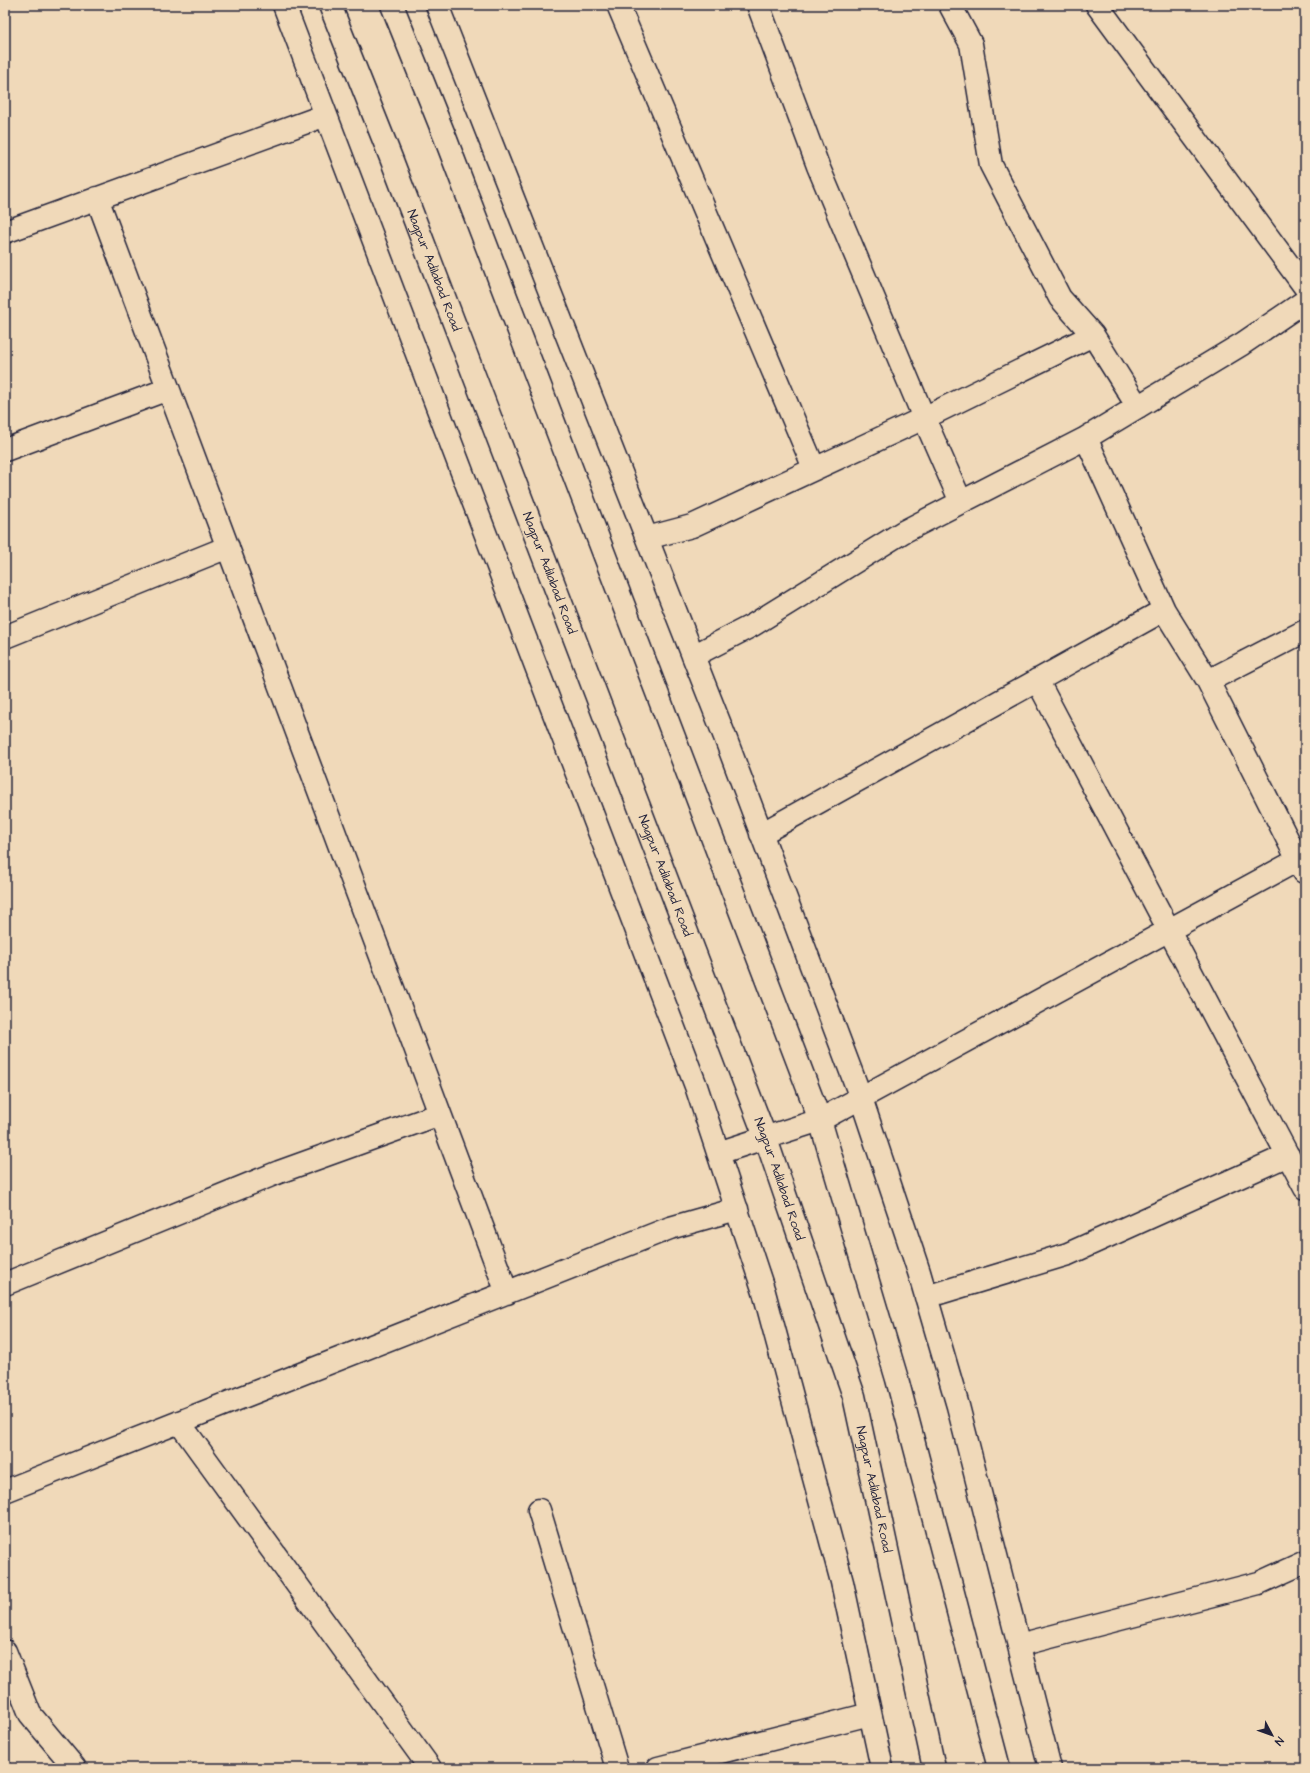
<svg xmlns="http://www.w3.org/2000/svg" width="1310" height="1773" viewBox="0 0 1310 1773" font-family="'Architects Daughter',sans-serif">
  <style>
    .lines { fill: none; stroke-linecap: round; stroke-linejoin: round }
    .minor-casing { stroke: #22223b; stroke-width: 25 }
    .highway-casing { stroke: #22223b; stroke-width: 25 }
    .minor { stroke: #f0d9b9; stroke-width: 22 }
    .highway { stroke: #f0d9b9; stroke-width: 22 }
    .labels { text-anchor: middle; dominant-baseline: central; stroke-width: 3; stroke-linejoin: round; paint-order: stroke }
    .street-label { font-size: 13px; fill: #22223b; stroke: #f0d9b9 }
  </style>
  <rect width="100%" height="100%" fill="#f0d9b9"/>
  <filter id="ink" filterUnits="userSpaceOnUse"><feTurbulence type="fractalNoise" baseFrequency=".025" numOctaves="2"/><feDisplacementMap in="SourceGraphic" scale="8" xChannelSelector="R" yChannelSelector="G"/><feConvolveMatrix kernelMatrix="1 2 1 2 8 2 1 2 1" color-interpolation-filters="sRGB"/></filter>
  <g filter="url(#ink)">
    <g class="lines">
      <g class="minor-casing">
        <path id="minor" d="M284 5 696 1086 764 1292 842 1582 882 1768
          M437 5 725 737 861 1098 919 1272 958 1406 1050 1768
          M618 5 814 468
          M758 5 818 166 924 418 961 502
          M950 5 971 44 991 165 1060 298 1093 335
          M1097 5 1305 287
          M97 198 507 1293
          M5 232 326 115
          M1086 438 1164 610 1208 681 1304 872
          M5 450 168 389
          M647 538 692 526 924 418 1093 335 1138 407
          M5 637 228 547
          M693 656 753 625 903 532 1086 438 1242 344 1305 301
          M1037 680 1305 1188
          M1208 681 1305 631
          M761 834 1164 610
          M718 1153 820 1120 1305 856
          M5 1284 279 1172 440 1114
          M926 1297 1068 1254 1288 1155
          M179 1422 430 1768
          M5 1491 670 1228 737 1209
          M539 1510 617 1768
          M1019 1645 1259 1583 1305 1562
          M5 1651 30 1714 75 1768
          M658 1768 870 1714"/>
      </g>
      <g class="highway-casing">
        <g id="highway">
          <path id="s1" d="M330 5 391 158 766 1139 854 1396 934 1768"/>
          <path d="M392 5 445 137 820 1120 897 1379 999 1768"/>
        </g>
      </g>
      <use href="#minor" class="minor"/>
      <use href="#highway" class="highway"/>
    </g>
  </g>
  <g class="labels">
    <g class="street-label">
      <text stroke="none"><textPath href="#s1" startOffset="285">Nagpur Adilabad Road</textPath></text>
      <text stroke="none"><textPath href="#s1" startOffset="609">Nagpur Adilabad Road</textPath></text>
      <text stroke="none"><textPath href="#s1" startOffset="933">Nagpur Adilabad Road</textPath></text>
      <text stroke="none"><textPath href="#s1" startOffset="1257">Nagpur Adilabad Road</textPath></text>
      <text stroke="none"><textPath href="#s1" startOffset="1582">Nagpur Adilabad Road</textPath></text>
    </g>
  </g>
  <rect width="1310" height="1773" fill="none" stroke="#f0d9b9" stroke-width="20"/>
  <rect x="10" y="10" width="1290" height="1753" fill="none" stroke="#22223b" stroke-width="1.5" filter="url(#ink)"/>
  <g transform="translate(1272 1735) rotate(131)" stroke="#f0d9b9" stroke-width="3" paint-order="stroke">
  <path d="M0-3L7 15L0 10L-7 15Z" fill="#22223b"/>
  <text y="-6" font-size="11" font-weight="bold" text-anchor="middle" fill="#22223b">N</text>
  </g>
</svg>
